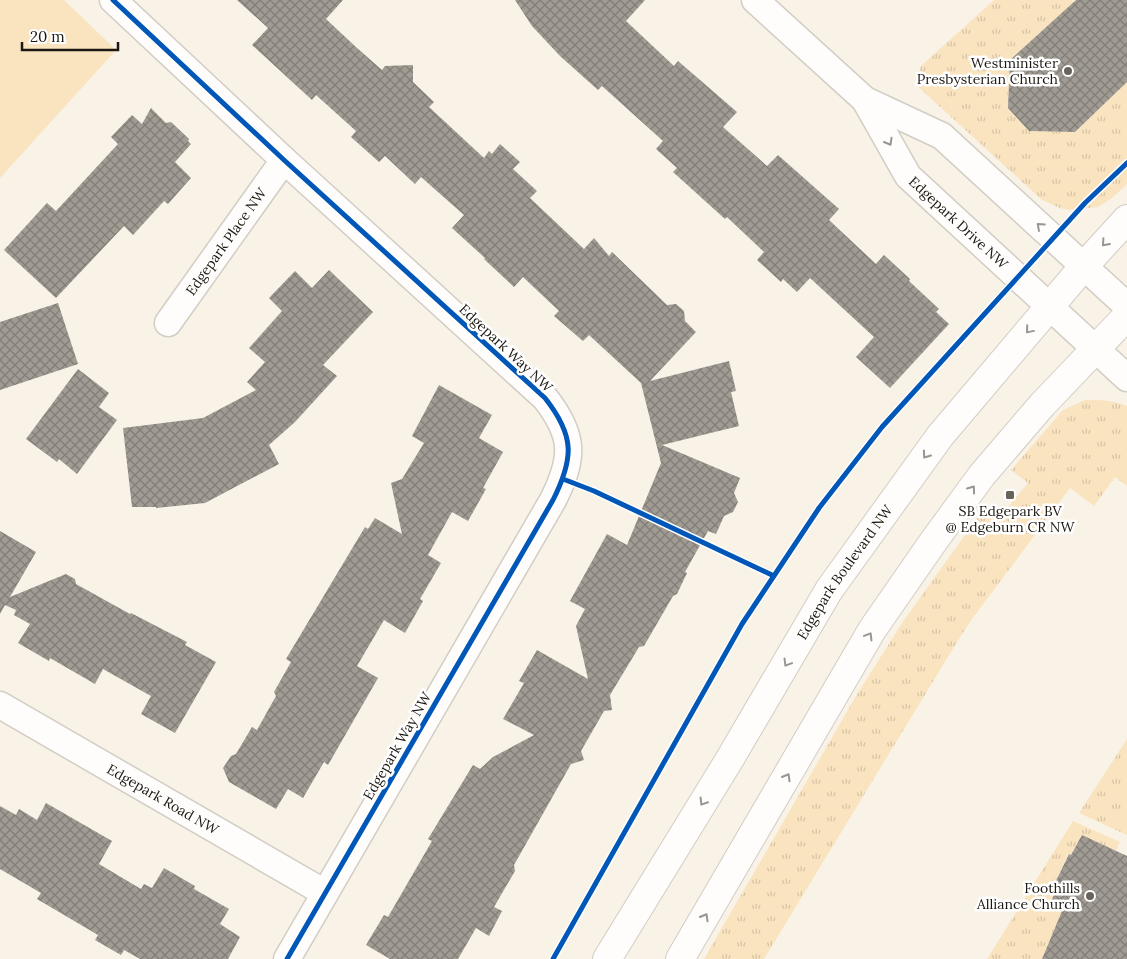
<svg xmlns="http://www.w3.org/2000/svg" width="1127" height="959" viewBox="0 0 1127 959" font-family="Lora,serif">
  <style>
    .grass { fill: url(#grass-tufts) }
    .park { fill: #fae4c0 }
    .building { fill: url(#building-cross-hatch) }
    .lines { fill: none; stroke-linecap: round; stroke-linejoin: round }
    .minor-casing { stroke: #d2cdc5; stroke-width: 29 }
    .tertiary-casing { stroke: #d2cdc5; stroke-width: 30 }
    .minor { stroke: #fefdfb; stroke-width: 26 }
    .tertiary { stroke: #fefdfb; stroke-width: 28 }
    .cycleway-casing { stroke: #fff; stroke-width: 8 }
    .cycleway { stroke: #0057b8; stroke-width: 5 }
    .oneway { stroke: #989692 }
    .poi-dot { fill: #68645c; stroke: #fff; stroke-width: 2 }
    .labels { text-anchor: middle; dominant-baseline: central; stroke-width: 5; stroke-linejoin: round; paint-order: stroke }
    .poi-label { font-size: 14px; fill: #1b1711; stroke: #fff; text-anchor: end }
    .street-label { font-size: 14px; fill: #1b1711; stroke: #fff }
  </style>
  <defs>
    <pattern id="grass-tufts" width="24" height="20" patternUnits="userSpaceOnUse" patternTransform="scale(1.25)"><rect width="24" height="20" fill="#fae4c0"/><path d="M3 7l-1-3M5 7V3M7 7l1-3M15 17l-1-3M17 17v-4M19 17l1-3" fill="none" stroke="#d6c3a4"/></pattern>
    <pattern id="building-cross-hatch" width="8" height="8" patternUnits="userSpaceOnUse" patternTransform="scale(1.25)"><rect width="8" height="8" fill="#a09b93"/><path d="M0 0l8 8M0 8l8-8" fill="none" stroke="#827d77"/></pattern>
  </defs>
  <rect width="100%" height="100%" fill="#f8f2e7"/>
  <path class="grass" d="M994 0H1072L1074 2 1010 60 1008 108 1029 131 1075 132 1127 82V184L1112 198 1098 207 1069 210 1060 208 1042 200 915 84 921 66Z
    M1085 400C1100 400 1113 400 1127 406V486L1115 477 1094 506 1070 488 972 619 957 642 764 959H704L856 696 902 623 985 507 999 518 1028 483 1011 470 1063 410Z
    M1127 739V835L1079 813Z
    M1073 821 1120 842 1116 851 1082 835 1071 855 1068 854 1054 885 1058 887 1049 905 1088 924 1051 936 1042 959H987Z"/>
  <path class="park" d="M0 0H64L116 50 0 178Z"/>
  <path class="building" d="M237 0H343L326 19 357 48 382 70 385 66 413 65V82L434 102 429 107 484 158 489 151 492 154 500 144 520 162 513 169 537 191 530 198 584 249 594 238 609 256 612 252 667 305 676 304 684 311 685 321 696 332 650 381 729 361 736 391 731 392 739 426 662 445 740 478 734 493 738 502 733 512 724 516 716 534 708 531 685 572 687 573 677 594 673 596 644 646 639 647 610 695 612 710 604 711 581 751 584 760 571 764 514 865 515 871 494 907 502 911 489 936 476 928 458 959H390L366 945 384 915 388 917 432 841 428 839 473 765 480 769 493 757 534 735 503 719 524 683 519 681 537 650 588 679 576 626 585 609 570 601 607 534 627 545 661 463 641 383 589 335 583 341 554 316 559 311 523 277 514 287 484 259 485 258 452 228 464 215 421 177 415 184 385 156 379 162 351 137 356 131 316 95 312 100 252 45 268 28Z
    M515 0H645L626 21 674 66 678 61 737 112 723 127 767 166 778 155 813 186 839 209 829 220 876 264 884 255 910 279 909 281 939 309 936 312 949 324 890 388 856 357 874 337 810 278 797 292 783 279 781 282 757 260 764 252 727 217 725 219 673 172 677 168 656 149 663 141 602 86 598 90 560 56 532 26Z
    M1076 0H1127V82L1075 132 1029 131 1008 108 1010 60Z
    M151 108 166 123 171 122 189 139 188 141 191 144 175 162 191 178 168 204 164 201 133 235 124 226 56 298 4 250 47 203 56 211 118 144 111 137 132 115 142 124Z
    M329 270 373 312 323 365 337 376 295 422 269 445 279 464 205 503 156 508V507H132L123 428 203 418 256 390 247 382 265 362 249 348 282 311 269 298 295 271 312 288Z
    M58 303 78 364 0 390V322Z
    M78 369 109 393 99 407 117 420 77 474 59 459 57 462 26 439Z
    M439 385 492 415 479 438 503 452 483 488 486 489 468 521 452 512 428 555 441 563 420 599 423 601 405 633 384 620 357 666 378 678 328 765 324 762 303 798 288 789 276 809 229 782 223 768 231 756 236 754 252 727 257 730 276 696 274 692 291 662 286 659 365 527 368 529 375 518 402 534 391 483 402 479 424 443 412 436Z
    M0 531 36 552 10 597 66 574 75 579 76 584 130 614 131 613 187 642 185 645 216 662 175 733 141 714 151 696 103 669 95 684 50 658 49 661 18 643 30 624 14 615 16 610 5 605 0 614Z
    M46 803 112 841 99 864 141 889 144 884 152 888 164 868 195 886 194 889 229 909 220 924 240 937 228 959H140L124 950 121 955 95 940 98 935 37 899 41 893 0 869V806L16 815 19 809 37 820Z
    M1082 835 1127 856V959H1042L1062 911 1049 905 1058 887 1054 885 1069 854 1071 855Z"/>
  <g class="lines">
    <g class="minor-casing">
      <g id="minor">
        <path d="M113 0 284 160 545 398C575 436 574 458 553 500L287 959"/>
        <path d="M755 0 865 100 942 136 1127 306"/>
        <path id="s1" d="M865 100 908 176 1127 378"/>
        <path id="s2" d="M168 323 284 160"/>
        <path id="s3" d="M0 705 325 893"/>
      </g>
    </g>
    <g class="tertiary-casing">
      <g id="tertiary">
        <path id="s4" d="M607 959 728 762 829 590 940 436 1084 266 1127 219"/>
        <path d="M680 959 872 630 933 542 982 475 1042 405 1127 316"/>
      </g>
    </g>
    <use href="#minor" class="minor"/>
    <use href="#tertiary" class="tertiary"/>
    <g class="cycleway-casing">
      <path id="cycleway" d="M113 0 284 160 545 398C575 436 574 458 553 500L287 959
        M563 479 594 491 774 576
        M553 959 742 624 819 508 882 427 1085 203 1127 163"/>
    </g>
    <use href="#cycleway" class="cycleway"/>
  </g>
  <defs><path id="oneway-chevron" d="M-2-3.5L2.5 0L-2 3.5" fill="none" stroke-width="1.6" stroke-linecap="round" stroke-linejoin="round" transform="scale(1.25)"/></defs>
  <g class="oneway">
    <use href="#oneway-chevron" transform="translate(889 142) rotate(60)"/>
    <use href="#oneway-chevron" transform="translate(1040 226) rotate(-138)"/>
    <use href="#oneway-chevron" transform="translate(1105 243) rotate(132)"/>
    <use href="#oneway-chevron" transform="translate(1029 330) rotate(130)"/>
    <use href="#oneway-chevron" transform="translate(926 455) rotate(126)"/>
    <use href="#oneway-chevron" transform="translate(972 489) rotate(-54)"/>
    <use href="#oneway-chevron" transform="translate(869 636) rotate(-59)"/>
    <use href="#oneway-chevron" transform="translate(787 663) rotate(121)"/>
    <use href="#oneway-chevron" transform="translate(787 777) rotate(-60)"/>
    <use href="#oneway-chevron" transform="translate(703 802) rotate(122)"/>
    <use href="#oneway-chevron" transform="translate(705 917) rotate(-60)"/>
  </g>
  <g class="poi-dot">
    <circle cx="1068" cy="71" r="5"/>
    <rect x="1005" y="490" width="10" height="10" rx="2.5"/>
    <circle cx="1090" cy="896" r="5"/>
  </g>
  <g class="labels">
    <g class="poi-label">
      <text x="1058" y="63">Westminister<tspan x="1058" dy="16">Presbysterian Church</tspan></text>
      <text x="1010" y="511" text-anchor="middle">SB Edgepark BV<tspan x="1010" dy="16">@ Edgeburn CR NW</tspan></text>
      <text x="1080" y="888">Foothills<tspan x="1080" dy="16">Alliance Church</tspan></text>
    </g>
    <g class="street-label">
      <text stroke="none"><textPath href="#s1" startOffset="156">Edgepark Drive NW</textPath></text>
      <text stroke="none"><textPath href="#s2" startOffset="100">Edgepark Place NW</textPath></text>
      <text transform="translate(506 348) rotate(43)">Edgepark Way NW</text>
      <text stroke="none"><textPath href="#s4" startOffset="454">Edgepark Boulevard NW</textPath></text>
      <text transform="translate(397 746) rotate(-60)">Edgepark Way NW</text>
      <text stroke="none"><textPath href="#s3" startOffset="188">Edgepark Road NW</textPath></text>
    </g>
  </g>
  <path d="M22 42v8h96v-8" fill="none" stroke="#1b1711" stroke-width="2.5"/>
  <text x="30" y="42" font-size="15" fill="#1b1711" stroke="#ffffff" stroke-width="4" paint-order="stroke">20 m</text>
</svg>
